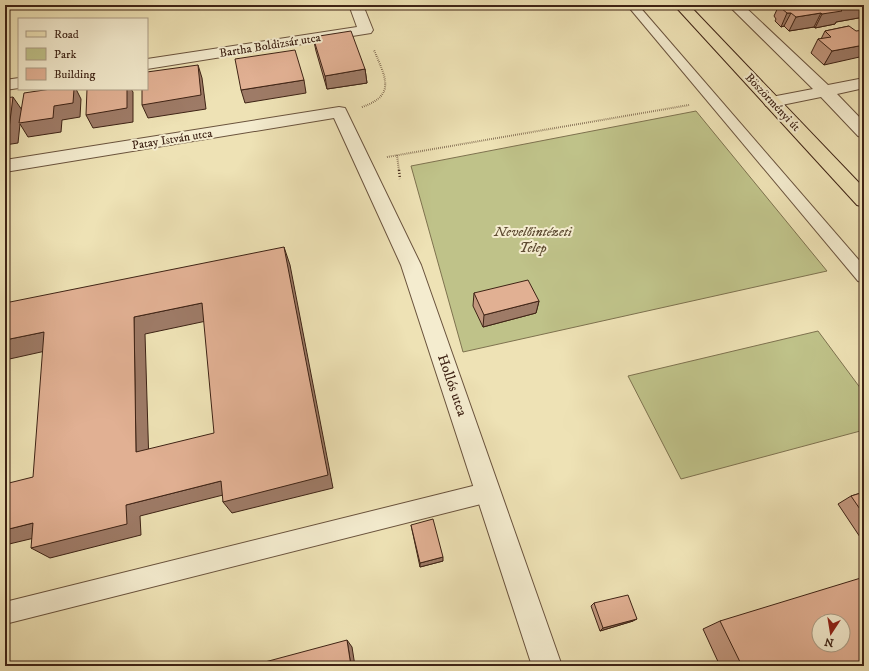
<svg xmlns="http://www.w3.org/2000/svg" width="869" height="671" font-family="'IM FELL DW Pica',serif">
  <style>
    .green { fill: #bfc289; stroke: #7e724f }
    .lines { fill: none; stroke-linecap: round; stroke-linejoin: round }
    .service-casing { stroke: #6a533d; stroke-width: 2 }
    .minor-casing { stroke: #6a533d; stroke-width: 2 }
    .primary-casing { stroke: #3e2315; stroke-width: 2 }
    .path-far1 { stroke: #3e2315; stroke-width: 2; stroke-dasharray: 0.5 1.5; stroke-linecap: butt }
    .path { stroke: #3e2315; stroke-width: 2.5; stroke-dasharray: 1 2; stroke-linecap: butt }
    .service { fill: #f4eccf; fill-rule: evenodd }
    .minor { fill: #f4eccf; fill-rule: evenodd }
    .primary { fill: #eee2b5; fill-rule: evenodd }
    .wall { fill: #c2977e; stroke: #3e2315 }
    .shaded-wall { fill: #9e7b67; stroke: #3e2315 }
    .building { fill: #e1b093; stroke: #3e2315; fill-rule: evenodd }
    .labels { text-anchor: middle; stroke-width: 4; stroke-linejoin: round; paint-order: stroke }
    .far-street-label { font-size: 12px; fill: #3e2315; stroke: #f4eccf }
    .park-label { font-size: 14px; font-style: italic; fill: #5e4b32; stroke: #f4eccf }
    .street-label { font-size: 14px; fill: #3e2315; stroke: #f4eccf }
  </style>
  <rect width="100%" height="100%" fill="#eee2b5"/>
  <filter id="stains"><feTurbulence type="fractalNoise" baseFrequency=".005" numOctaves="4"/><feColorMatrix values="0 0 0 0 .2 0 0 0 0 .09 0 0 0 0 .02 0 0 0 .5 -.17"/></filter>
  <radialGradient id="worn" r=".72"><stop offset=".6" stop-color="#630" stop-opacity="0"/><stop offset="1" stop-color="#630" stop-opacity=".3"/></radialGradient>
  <!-- green -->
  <g class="green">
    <polygon points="696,111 827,271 463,352 411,166"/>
    <polygon points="818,331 864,393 864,430 681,479 628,376"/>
  </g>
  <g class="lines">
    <defs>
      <g id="service">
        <polygon points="627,5 638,5 864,266 864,283 858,281"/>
        <polygon points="489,482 496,485 499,492 496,499 489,502 5,624 5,602"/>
      </g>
      <g id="minor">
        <polygon points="349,5 363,5 373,30 371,33 147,69 147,59 357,27"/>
        <polygon points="728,5 743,5 828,85 864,78 864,88 837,94 864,122 864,138 858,136 821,97 772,107 766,106 764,102 766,98 813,89"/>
        <polygon points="19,78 19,88 5,90 5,80"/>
        <polygon points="339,107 345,108 347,112 421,265 562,666 532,666 401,265 334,118 5,172 5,160"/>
      </g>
      <polygon id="primary" points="674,5 689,5 864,188 864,207 857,205"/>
    </defs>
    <!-- service casing -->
    <use href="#service" class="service-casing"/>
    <!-- minor casing -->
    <use href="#minor" class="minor-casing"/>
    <!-- primary casing -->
    <use href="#primary" class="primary-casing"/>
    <!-- path-far1 -->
    <g class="path-far1">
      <path d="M362 107C397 95 385 77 374 50"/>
      <polyline points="397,155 399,171"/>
      <polyline points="387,157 689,105"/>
    </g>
    <!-- path -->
    <polyline class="path" points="399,170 400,179"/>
    <!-- service -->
    <use href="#service" class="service"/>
    <!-- minor -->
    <use href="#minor" class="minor"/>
    <!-- primary -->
    <use href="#primary" class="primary"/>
  </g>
  <!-- wall -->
  <g class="wall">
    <polygon points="779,5 864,5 864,17 836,22 835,24 815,28 814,27 789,31 784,26 781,27 775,21 776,19 774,16"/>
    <polygon points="849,26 824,65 811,53 818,39 821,39 825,31"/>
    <polygon points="313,37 365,69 367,83 327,89 316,51"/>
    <polygon points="474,293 539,301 536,313 483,327 473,306"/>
    <polygon points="864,492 864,536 860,537 838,504 851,496"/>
    <polygon points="411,525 443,561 420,567"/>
    <polygon points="594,603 633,621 600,631 591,606"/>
    <polygon points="720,621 864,666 720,666 703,629"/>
  </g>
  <!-- shaded-wall -->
  <g class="shaded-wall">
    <polygon points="862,5 864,5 864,17 836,22 835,24 815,28 822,14 840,9"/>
    <polygon points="787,13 791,13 784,26 781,27"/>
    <polygon points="821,13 814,27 789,31 796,17"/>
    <polygon points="864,45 864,56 824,65 832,51"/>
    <polygon points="198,65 202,78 206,109 148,118 142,105"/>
    <polygon points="365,69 367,83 327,89 325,76"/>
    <polygon points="304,80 306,93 245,103 241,90"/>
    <polygon points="74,89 76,89 81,99 80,117 62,120 61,132 28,137 20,124 18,143 5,145 5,130 13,97 22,110 54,106"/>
    <polygon points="127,89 131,89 133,92 133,122 93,128 86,115"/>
    <polygon points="284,247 290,265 333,488 232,513 223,502"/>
    <polygon points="539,301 536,313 483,327 484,315"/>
    <polygon points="202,303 211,320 145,334 149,465 136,452 134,317"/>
    <polygon points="44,332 59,348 5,360 5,340"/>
    <polygon points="221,481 231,493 140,516 141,535 50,558 31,548 126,505"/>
    <polygon points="33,523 51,534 5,545 5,530"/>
    <polygon points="443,557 443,561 420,567 420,563"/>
    <polygon points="637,619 633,621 600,631 603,628"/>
    <polygon points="347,640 352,647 355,666 351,666"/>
  </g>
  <!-- building -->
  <g class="building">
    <polygon points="782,5 862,5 840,9 842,11 822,14 821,13 796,17 791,13 787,13 781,8 784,7"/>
    <polygon points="849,26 856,31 864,30 864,45 832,51 818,39 831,37 825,31"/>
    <polygon points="351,31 365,69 325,76 313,37"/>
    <polygon points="295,50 304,80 241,90 235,59"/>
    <polygon points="198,65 201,95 142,105 142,89 147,89 147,72"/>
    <polygon points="51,89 74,89 73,103 54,106 53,118 19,123 24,93"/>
    <polygon points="87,89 127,89 127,108 86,115"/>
    <polygon points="13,97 9,129 5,130 5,98"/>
    <path d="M284 247 328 475 223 502 221 481 126 505 127 524 31 548 33 523 5 530V484L33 477 44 332 5 340V303ZM202 303 214 433 136 452 134 317Z"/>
    <polygon points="528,280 539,301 484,315 474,293"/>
    <polygon points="864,492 864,515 851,496"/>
    <polygon points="433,519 443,557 420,563 411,525"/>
    <path d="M864 577V666H742L720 621ZM819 621H843V645H819Z"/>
    <polygon points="628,595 637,619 603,628 594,603"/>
    <polygon points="347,640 351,666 250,666"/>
  </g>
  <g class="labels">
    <!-- far-street labels -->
    <g class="far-street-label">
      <text transform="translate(270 45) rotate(-9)" y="4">Bartha Boldizsár utca</text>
      <text transform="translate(773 102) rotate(47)" y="4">Böszörményi út</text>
      <text transform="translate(172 139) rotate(-9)" y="4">Patay István utca</text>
    </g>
    <!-- park labels -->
    <g class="park-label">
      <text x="533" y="236">Nevelőintézeti<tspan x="533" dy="16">Telep</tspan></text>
    </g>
    <!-- street labels -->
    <g class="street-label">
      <text transform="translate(453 385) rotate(71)" y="5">Hollós utca</text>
    </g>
  </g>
  <!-- margin -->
  <rect width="869" height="671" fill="none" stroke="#eee2b5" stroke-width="20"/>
  <rect x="6" y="6" width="857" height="659" fill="none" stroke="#3e2315" stroke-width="2"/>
  <rect x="10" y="10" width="849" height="651" fill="none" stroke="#3e2315"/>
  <!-- legend -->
  <rect x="18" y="18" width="130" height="72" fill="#f4eccf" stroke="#ab9c85"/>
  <rect x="26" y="31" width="20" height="6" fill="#eee2b5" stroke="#ab9c85"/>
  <text x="54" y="38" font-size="12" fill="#3e2315">Road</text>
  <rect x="26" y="48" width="20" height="12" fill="#bfc289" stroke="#ab9c85"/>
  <text x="54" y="58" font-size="12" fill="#3e2315">Park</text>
  <rect x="26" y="68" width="20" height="12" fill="#e1b093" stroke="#ab9c85"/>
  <text x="54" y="78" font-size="12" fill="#3e2315">Building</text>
  <!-- north arrow -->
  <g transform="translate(831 633) rotate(192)"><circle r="19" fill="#f4eccf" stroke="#ab9c85"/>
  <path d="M0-3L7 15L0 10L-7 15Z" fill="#8f2418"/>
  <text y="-6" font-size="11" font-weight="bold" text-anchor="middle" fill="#3e2315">N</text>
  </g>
  <rect width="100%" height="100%" filter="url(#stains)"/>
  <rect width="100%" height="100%" fill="url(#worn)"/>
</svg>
